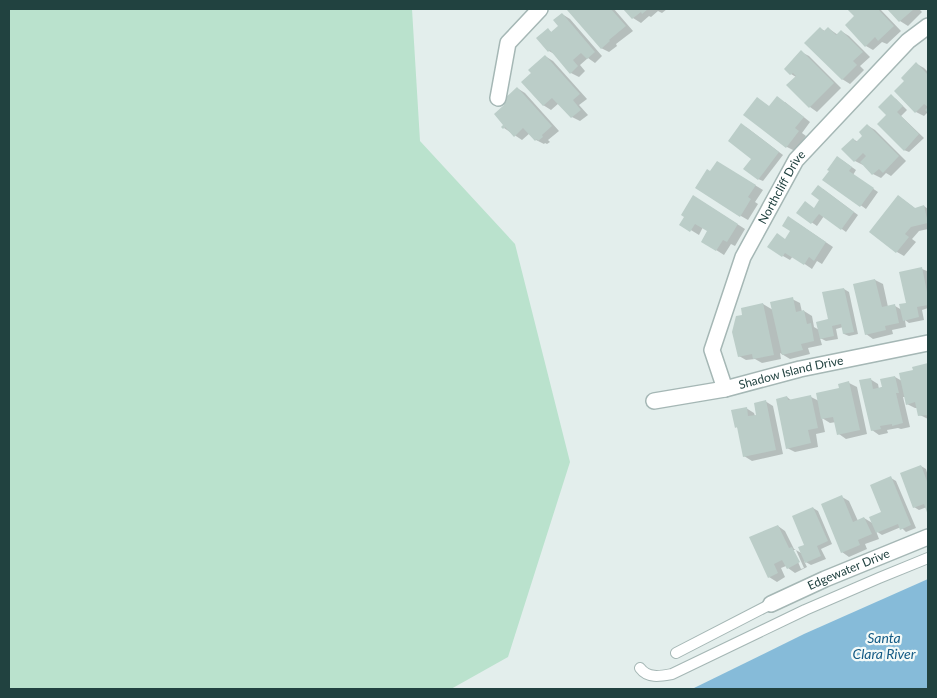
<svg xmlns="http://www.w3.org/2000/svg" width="937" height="698" font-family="Lato,sans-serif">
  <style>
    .green { fill: #bae2cd }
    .water { fill: #86bbd9 }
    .shadow { fill: #0003; fill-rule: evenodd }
    .building { fill: #bbcdc8 }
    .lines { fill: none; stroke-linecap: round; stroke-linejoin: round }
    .lane-casing { stroke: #a5b7b5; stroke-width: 12 }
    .street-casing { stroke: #a5b7b5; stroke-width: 18 }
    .lane { stroke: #fff; stroke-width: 10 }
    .street { stroke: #fff; stroke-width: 15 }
    .labels { text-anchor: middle; stroke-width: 4.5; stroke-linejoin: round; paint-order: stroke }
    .street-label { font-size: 12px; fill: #214240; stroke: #f4faf8 }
    .water-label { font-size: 14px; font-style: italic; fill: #145b85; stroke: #f4faf8 }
  </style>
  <rect width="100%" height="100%" fill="#e3eeec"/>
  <!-- green -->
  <polygon class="green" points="9,9 412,9 420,141 515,244 570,462 508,657 451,689 9,689"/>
  <!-- water -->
  <polygon class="water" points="928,579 928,689 692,689 804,634"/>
  <!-- shadow -->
  <g class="shadow">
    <polygon points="571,9 614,9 633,31 616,44 617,46 609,52 601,48 569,10"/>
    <polygon points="625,9 667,9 662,13 658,11 651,17 649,16 641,23 633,18"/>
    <polygon points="849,9 880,9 901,31 887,44 882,42 873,50 866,46 856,17"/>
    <polygon points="889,9 919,9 922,12 908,26 900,21"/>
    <polygon points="562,14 570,19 602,56 595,63 588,58 580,65 585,71 579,77 571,73 556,55 549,51 548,30 553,33 560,26"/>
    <polygon points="828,28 838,35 841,31 849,36 870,57 860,66 864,70 850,84 842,79 821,29 825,31"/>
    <polygon points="801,52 809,56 841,88 817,112 810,107 796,77 791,74"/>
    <polygon points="545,56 553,61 587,99 579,105 588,115 580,121 572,117 559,103 551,110 543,105 533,73"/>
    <polygon points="917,64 924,68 928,72 928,112 924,116 916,112 906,81"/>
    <polygon points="517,88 525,93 559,131 548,140 550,142 547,144 545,143 544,144 536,140 530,133 522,140 504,128 505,125 505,105"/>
    <polygon points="891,96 896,99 907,110 901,116 924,138 909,152 904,150 888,115"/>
    <polygon points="757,99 770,107 785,102 810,122 802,133 806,136 795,151 787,147 745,115"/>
    <polygon points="867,125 875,130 906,161 891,176 886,173 881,178 873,174 864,164 863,165 855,161 853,139 858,142 864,136"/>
    <polygon points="746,127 783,155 763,181 758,179 753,159"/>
    <polygon points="842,160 856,170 853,175 878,192 866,209 824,179"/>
    <polygon points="717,162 763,190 755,202 758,204 748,220 741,216 711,173"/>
    <polygon points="823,189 858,215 846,232 824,216 817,226 798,213 814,209 821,200"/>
    <polygon points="898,196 916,209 924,206 928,209 928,229 919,231 912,239 916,242 904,256 897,252"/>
    <polygon points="701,201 745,229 735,246 731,244 724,255 702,241 709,231 703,227 699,235 681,224"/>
    <polygon points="796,222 833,247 822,264 817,261 812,269 793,256 790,260 783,256 786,240"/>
    <polygon points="922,269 927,271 928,279 928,308 922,310 924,320 909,323 905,320 906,327 892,330 893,334 873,339 866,334 855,285 875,280 883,284 888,307 895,306 902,310 907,303"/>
    <polygon points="844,289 849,292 858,334 849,336 844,334 843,327 836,329 838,339 826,341 820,338 822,345 808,348 810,354 790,359 780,353 781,359 762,363 755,359 746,360 739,356 744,316 763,304 773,310 792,299 800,303 802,312 804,311 812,316 814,327 819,330 829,320"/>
    <polygon points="928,364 928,419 920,415 918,408 915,408 907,404 906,397 903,397 910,427 901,429 898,428 887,430 888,433 879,435 872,430 870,379 878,384 879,389 895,377 902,381 914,371 914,368"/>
    <polygon points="849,383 857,387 867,434 846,439 839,434 836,422 830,423 822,418 825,432 816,434 818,447 795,452 787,448 787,397 792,401 811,397 819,401"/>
    <polygon points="765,401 773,406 783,454 752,461 744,456 739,428 736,427 746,408 754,413 755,416 758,416"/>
    <polygon points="921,466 926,469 928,476 928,512 927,507 919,510 914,507"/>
    <polygon points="891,478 896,481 916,528 906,532 901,527 882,535 876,531 879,539 865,544 867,549 849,557 842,552 842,497 849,501 858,521 864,518 874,524 883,513"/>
    <path d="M813 508 818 511 832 544 821 549 826 559 811 565 804 561 807 567 795 573 788 568 786 566 781 568 785 577 777 582 769 577 778 526 785 531 794 549 803 554 806 545ZM793 550H796L804 568 801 569Z"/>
  </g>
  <!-- building -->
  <g class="building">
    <polygon points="569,9 611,9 626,26 609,40 610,41 601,49 567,10"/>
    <polygon points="623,9 648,9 642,14 641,12 632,19"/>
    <polygon points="847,9 878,9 894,26 878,41 875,37 865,47 845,25 854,16"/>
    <polygon points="887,9 914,9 899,22"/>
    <polygon points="562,13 595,52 587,59 581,53 573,60 578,66 570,74 550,50 548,52 536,38 548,28 551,32 558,26 553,20"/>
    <polygon points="820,27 824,31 828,27 836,35 841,30 863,52 853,61 857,65 842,80 804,43"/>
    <polygon points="801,50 834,83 809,108 786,85 796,76 793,73 790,75 784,69"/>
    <polygon points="545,55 580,94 573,100 581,110 571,118 552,98 543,106 521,82 531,73 528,70"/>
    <polygon points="916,62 928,75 928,113 925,110 928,107 924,104 915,113 894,91 904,81 901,78"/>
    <polygon points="517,87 552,126 542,135 543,137 538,141 537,139 535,141 523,128 514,137 505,127 503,129 501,127 503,125 494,114 504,105 501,102"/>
    <polygon points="891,94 903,106 897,112 919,134 904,151 877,124 886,115 878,107"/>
    <polygon points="777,96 804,117 795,128 799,131 786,148 743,115 757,97 769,106"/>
    <polygon points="741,123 779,152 758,180 743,169 751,159 728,141"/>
    <polygon points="867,124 899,156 883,173 879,169 872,175 860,162 866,156 863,153 854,162 841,149 853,138 856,142 862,136 859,132"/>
    <polygon points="837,156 852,167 849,171 874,188 860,207 822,180 829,171 827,170"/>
    <polygon points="717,161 756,185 748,197 751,199 740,217 695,188 707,169 710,171"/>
    <polygon points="818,185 854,212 841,230 819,214 811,224 796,213 805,201 814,208 819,200 811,194"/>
    <polygon points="693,195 738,224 727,242 723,240 716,251 701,242 707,231 695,224 690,232 679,225 684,217 681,215"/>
    <polygon points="898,195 915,208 924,205 928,223 911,227 905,234 909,237 896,253 869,232"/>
    <polygon points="788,216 826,242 814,261 809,257 804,265 785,253 782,257 767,247 777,233 785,239 790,231 782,226"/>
    <polygon points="922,267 928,297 928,305 917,307 919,317 903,321 899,304 906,303 899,272"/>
    <polygon points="875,279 882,307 895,304 899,323 885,326 886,330 865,335 853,284"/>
    <polygon points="844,288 854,332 843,334 841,324 832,326 834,336 820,339 816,322 828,319 822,292"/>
    <polygon points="793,297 796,312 804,310 807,324 811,323 814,341 801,344 803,350 782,355 770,302"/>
    <polygon points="763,303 774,355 753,359 752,354 738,357 732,332 736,316 742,315 741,308"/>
    <polygon points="928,363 928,415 918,416 915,402 906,405 899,373 913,370 912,367"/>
    <polygon points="895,376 899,393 896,393 903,423 892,426 892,424 880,426 881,429 871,431 859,380 871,378 873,389 882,387 880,379"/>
    <polygon points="849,381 860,430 837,435 833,417 821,419 816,393 839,388 838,384"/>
    <polygon points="811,395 818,428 808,430 811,443 786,449 776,399 787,396 788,400"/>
    <polygon points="766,400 776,450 743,457 737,427 735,428 731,410 747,407 748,416 756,415 754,403"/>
    <polygon points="921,465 928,484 928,515 924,504 913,508 900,473"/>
    <polygon points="891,476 911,525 900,530 898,524 876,533 869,517 881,512 870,485"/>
    <polygon points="842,495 853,522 864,517 872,534 858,540 860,545 841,553 821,504"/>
    <polygon points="813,507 828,541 817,546 821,556 805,563 798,547 804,545 792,516"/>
    <polygon points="778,525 789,548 792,547 800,562 787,569 782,560 774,564 778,573 768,578 749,537"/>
  </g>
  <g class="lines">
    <defs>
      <g id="lane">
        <polyline points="676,653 771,604"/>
        <path d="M640 668C648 679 661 676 672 674L805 610 879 578 928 558"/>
      </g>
      <g id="street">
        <polyline points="498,98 508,43 540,9"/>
        <path id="s1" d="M725 389 712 350 743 257 796 160 908 41 928 26"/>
        <path id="s2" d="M654 401 725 389 800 369 928 343"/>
        <path id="s3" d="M771 604 825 579 928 537"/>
      </g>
    </defs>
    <!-- lane casing -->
    <use href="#lane" class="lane-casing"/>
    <!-- street casing -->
    <use href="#street" class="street-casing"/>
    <!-- lane -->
    <use href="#lane" class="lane"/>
    <!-- street -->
    <use href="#street" class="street"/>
  </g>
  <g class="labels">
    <!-- street labels -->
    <g class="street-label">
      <text dy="4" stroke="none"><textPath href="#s1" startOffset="219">Northcliff Drive</textPath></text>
      <text dy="4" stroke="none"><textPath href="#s2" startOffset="140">Shadow Island Drive</textPath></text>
      <text dy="4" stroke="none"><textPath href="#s3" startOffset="85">Edgewater Drive</textPath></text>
    </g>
    <!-- water labels -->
    <g class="water-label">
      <text x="884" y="643">Santa<tspan x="884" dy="16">Clara River</tspan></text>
    </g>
  </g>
  <!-- border -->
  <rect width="937" height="698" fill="none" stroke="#214240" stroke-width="20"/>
</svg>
